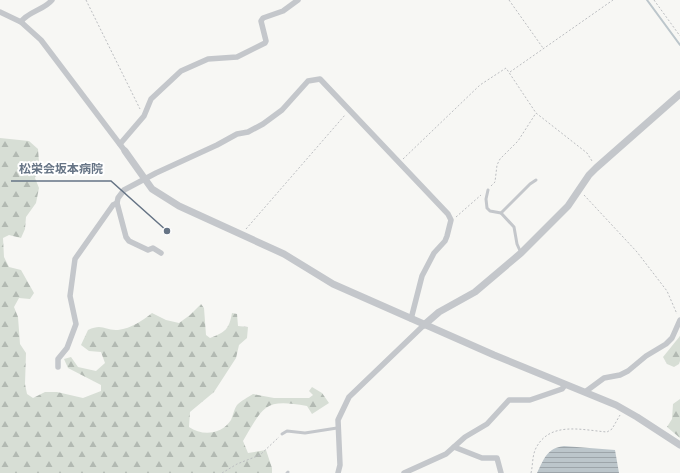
<svg xmlns="http://www.w3.org/2000/svg" width="680" height="473" font-family="Arial,'Noto Sans JP',sans-serif">
  <style>
    .forest { fill: url(#forest-firs) }
    .water { fill: url(#water-rules) }
    .lines { fill: none; stroke-linecap: round; stroke-linejoin: round }
    .stream { stroke: #bcc6cb; stroke-width: 2 }
    .path { stroke: #bcbec1; stroke-width: 1; stroke-dasharray: 2 2; stroke-linecap: butt }
    .service { stroke: #c4c7cb; stroke-width: 3 }
    .minor { stroke: #c4c7cb; stroke-width: 5.5 }
    .tertiary { stroke: #c4c7cb; stroke-width: 7 }
    .leader { fill: none; stroke: #667485; stroke-width: 1.5 }
    .callout-dot { fill: #667485; stroke: #fff; stroke-width: 1.5 }
    .callout-label { font-size: 12px; text-anchor: middle; font-weight: bold; fill: #667485; stroke: #fff; stroke-width: 4; stroke-linejoin: round; paint-order: stroke }
  </style>
  <defs>
    <pattern id="forest-firs" width="22" height="20" patternUnits="userSpaceOnUse"><rect width="22" height="20" fill="#d7ded5"/><path d="M5 1l3.5 6h-7zM16 11l3.5 6h-7z" fill="#b2b9b2"/></pattern>
    <pattern id="water-rules" width="6" height="5" patternUnits="userSpaceOnUse"><rect width="6" height="5" fill="#bcc6cb"/><path d="M0 2.5h6" fill="none" stroke="#9da5aa"/></pattern>
  </defs>
  <rect width="100%" height="100%" fill="#f7f7f4"/>
  <!-- forest -->
  <g class="forest">
    <path d="M0 138 29 141 38 149 39 162 35 178 39 188 36 203 26 217 25 229 21 238 9 235 3 238 4 257 9 267 21 270 34 293 30 299 19 298 14 307 18 317 20 344 26 353 25 384 27 394 33 398 45 392H57L83 398 101 391V385L68 368 64 359 71 357 78 367 96 371 105 363 101 352 89 351 81 345 88 330C103 323 105 331 118 330 132 328 142 321 152 313L166 320 179 323 190 315 201 304 204 308 206 335 210 338C225 332 229 330 232 313L237 314 238 326 248 327 247 338 239 345 236 358 214 392 190 412 189 427C202 436 221 435 231 420 233 416 234 409 237 405 241 401 248 397 253 394L274 398H309L313 395 309 391 312 387 322 393 329 403 312 414 307 406C264 398 264 406 243 441L248 453 266 450 272 468V473H0Z"/>
    <polygon points="680,336 680,361 679,364 674,367 667,364 663,357"/>
    <polygon points="680,399 680,438 667,427 672,419 673,404"/>
  </g>
  <!-- water -->
  <path class="water" d="M564 446 615 450 619 473H537C544 459 547 448 564 446Z"/>
  <g class="lines">
    <!-- stream -->
    <polyline class="stream" points="647,0 680,45"/>
    <!-- path -->
    <g class="path">
      <polyline points="86,0 140,109"/>
      <polyline points="509,0 543,48"/>
      <polyline points="654,0 680,36"/>
      <polyline points="510,72 613,0"/>
      <polyline points="403,159 480,85 506,68 536,113 587,153 592,161"/>
      <polyline points="491,186 495,182 497,165 500,159 518,141 536,113"/>
      <polyline points="584,195 637,252 667,291 677,314"/>
      <polyline points="456,217 481,195"/>
      <polyline points="246,229 345,115"/>
      <polyline points="222,473 237,464 260,455 279,437"/>
      <path d="M531 473C533 465 532 456 536 448 550 421 582 430 607 432L612 429 620 415"/>
    </g>
    <!-- service -->
    <g class="service">
      <polyline points="488,190 486,199 487,208 490,211 501,213 514,227 517,244 521,253"/>
      <polyline points="501,213 530,184 536,180"/>
      <polyline points="282,434 287,431 305,433 337,428"/>
      <polyline points="287,473 288,472"/>
    </g>
    <!-- minor -->
    <g class="minor">
      <polyline points="0,12 21,22 41,40 125,151"/>
      <path d="M21 22C27 12 44 10 52 0"/>
      <polyline points="120,144 144,116 151,99 181,71 208,59 237,57 265,43 266,41 261,21 263,18 283,11 298,0"/>
      <polyline points="161,253 153,248 148,250 129,241 126,237 117,203 118,198 124,190 156,173 217,145 237,134 248,132 263,124 282,110 308,81 320,79 448,214 451,220 447,236 445,241 434,253 422,276 411,319"/>
      <polyline points="58,367 58,359 67,348 76,324 70,296 75,259 113,205 117,203"/>
      <polyline points="585,392 604,378 620,375 628,371 646,356 666,344 672,338 680,320"/>
      <polyline points="454,447 482,458 497,458 501,473"/>
      <polyline points="338,473 340,465 338,420 349,397 424,325"/>
      <polyline points="404,473 446,454 465,437 487,424 509,400 530,400 562,389 565,385"/>
    </g>
    <!-- tertiary -->
    <g class="tertiary">
      <polyline points="125,151 152,189 179,206 284,254 333,284 494,355 616,405 637,417 680,445"/>
      <polyline points="424,325 439,312 475,292 521,253 568,206 589,175 596,168 680,94"/>
    </g>
  </g>
  <!-- callouts -->
  <path class="leader" d="M167 231L111 181H11"/>
  <circle class="callout-dot" cx="167" cy="231" r="4"/>
  <g class="callout-label">
    <text x="61" y="173">松栄会坂本病院</text>
  </g>
</svg>
